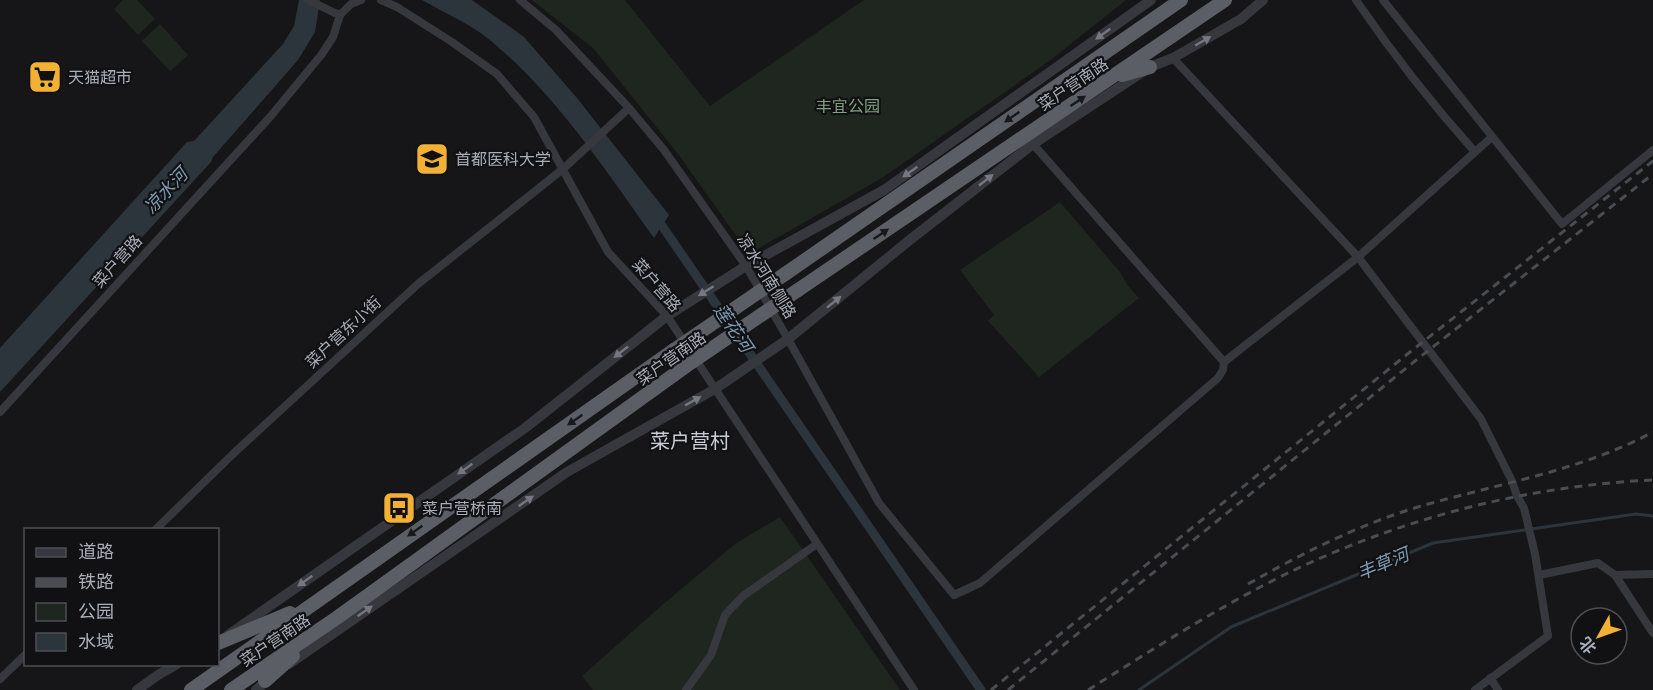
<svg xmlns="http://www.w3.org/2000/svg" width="1653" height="690" font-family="Lato,'Noto Sans SC',sans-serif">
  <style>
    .green { fill: #1e261f }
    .water { fill: #2c353c }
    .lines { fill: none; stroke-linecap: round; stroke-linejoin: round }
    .stream { stroke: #2c353c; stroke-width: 3 }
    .canal { stroke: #2c353c; stroke-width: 9 }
    .minor { stroke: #37383d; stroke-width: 8 }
    .tertiary { stroke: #37383d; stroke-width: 10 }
    .trunk { stroke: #5b5e65; stroke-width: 14 }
    .rail { stroke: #4a4c52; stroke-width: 3; stroke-dasharray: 8 6; stroke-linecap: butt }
    .minor-bridge { stroke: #37383d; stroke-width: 8 }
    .trunk-bridge { stroke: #5b5e65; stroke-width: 14 }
    .oneway { fill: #757881 }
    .oneway2 { fill: #18191b }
    .labels { text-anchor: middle; stroke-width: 4.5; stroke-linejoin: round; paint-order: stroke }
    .poi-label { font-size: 16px; fill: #a8adb8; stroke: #111113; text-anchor: start }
    .street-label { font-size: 16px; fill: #a8adb8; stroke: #111113 }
    .park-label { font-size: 16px; fill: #7fa381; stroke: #111113 }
    .water-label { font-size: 18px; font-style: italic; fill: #7f9bb3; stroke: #111113 }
    .quarter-label { font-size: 20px; fill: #c9ccd4; stroke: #111113 }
  </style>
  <rect width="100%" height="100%" fill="#161618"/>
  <!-- green -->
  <g class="green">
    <polygon points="123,0 137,0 155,19 138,35 114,9"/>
    <polygon points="532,0 625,0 710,106 864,0 1126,0 1048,62 882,178 756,250 740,241 678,154 594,49"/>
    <polygon points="160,24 188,55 170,71 142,41"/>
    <polygon points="1060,202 1120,272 1128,286 1139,298 1039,377 988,321 994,315 960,270"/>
    <polygon points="780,517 900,690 593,690 582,676 661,606 735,544"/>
  </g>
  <!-- water -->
  <g class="water">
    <polygon points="299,0 320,0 315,32 298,60 213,157 211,162 0,392 0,348 187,142 194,141 283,44 294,26"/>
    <path d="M422 0H472L524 37 577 98 669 215 654 238C604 168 550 86 482 34 464 21 441 11 422 0Z"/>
  </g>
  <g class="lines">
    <!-- stream -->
    <polyline class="stream" points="1139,690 1231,627 1433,543 1636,514 1653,516"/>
    <!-- canal -->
    <polyline class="canal" points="656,217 981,690"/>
    <!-- minor -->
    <g class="minor">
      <polyline points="381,0 397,7 452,42 497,74 534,117 608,252 667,316 914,690"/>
      <path d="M520 0 556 30 629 108 664 150 746 266 788 339 879 503 954 595 980 583 1218 378 1223 370 1224 362 1358 257 1475 152C1432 104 1392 53 1356 0"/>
      <polyline points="1383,0 1562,224 1653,150"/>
      <polyline points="340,15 351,4 361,0"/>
      <polyline points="1173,58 1358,257 1481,419 1512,481 1517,496 1524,508 1535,554 1548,636 1475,690"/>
      <polyline points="1033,144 1224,362"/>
      <polyline points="1475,152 1492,137"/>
      <polyline points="0,412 270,117 322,54 333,37 340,15 335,13"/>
      <polyline points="155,530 234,453 418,284 563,169 629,108"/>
      <polyline points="1539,575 1598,563 1615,575 1653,574"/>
      <polyline points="1615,575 1653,633"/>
      <polyline points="1490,678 1498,690"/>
      <polyline points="0,679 26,654"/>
      <polyline points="686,690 711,655 725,615 743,596 817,544"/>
    </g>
    <!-- tertiary -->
    <g class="tertiary">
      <polyline points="228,635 525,428 667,316 746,266 884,190 1151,0"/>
      <polyline points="289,664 567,472 715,389 788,339 911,239 1033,144 1150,67 1173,58 1241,19 1263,0"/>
      <polyline points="137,690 158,675 177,664"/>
      <polyline points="256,690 271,677"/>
    </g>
    <!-- trunk -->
    <g class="trunk">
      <polyline points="1122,75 1150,67"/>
      <polyline points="785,274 1181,0"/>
      <polyline points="798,290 1225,0"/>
      <polyline points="218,643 290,613"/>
      <polyline points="265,681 293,656"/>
      <polyline points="191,690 674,350"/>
      <polyline points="231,690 338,617 686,366"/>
    </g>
    <!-- rail -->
    <g class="rail">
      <path d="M1248 584C1303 553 1358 525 1418 507 1496 484 1581 471 1653 432"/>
      <polyline points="991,690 1410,352 1653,161"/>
      <polyline points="1008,690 1415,361 1653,174"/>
      <path d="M1088 690C1147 653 1206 615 1268 583 1387 522 1520 486 1653 480"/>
    </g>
    <!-- minor-bridge -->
    <polyline class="minor-bridge" points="308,0 335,13"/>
    <!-- trunk-bridge -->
    <g class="trunk-bridge">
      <polyline points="674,350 785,274"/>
      <polyline points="686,366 798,290"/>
    </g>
  </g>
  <!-- one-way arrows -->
  <defs><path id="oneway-solid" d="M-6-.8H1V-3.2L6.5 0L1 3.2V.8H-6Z" transform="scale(1.5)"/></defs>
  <g class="oneway">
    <use href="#oneway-solid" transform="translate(1103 34) rotate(144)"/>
    <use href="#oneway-solid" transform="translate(1203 41) rotate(-30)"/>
    <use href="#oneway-solid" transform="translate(910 172) rotate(145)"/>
    <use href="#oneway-solid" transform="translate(986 180) rotate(-38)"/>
    <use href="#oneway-solid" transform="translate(706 291) rotate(148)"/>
    <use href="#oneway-solid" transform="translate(834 302) rotate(-39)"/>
    <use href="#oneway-solid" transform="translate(621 352) rotate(142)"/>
    <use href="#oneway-solid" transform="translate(693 401) rotate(-29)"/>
    <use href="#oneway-solid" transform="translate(465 469) rotate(145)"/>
    <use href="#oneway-solid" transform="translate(526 501) rotate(-35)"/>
    <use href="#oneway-solid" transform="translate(305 581) rotate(145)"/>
    <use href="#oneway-solid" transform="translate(365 611) rotate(-35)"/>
  </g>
  <g class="oneway2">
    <use href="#oneway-solid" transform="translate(1078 101) rotate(-34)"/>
    <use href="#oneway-solid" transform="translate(1012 117) rotate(145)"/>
    <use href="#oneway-solid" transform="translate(881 234) rotate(-34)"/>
    <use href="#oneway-solid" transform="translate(575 420) rotate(145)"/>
    <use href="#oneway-solid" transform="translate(415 531) rotate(145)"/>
  </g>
  <!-- icons -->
  <defs>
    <symbol id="supermarket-square" viewBox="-11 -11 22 22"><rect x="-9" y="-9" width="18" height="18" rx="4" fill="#f2b134" stroke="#111113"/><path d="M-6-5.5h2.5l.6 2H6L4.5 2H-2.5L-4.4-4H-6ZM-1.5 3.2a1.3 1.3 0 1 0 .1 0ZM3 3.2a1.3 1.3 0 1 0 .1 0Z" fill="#111"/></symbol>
    <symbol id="university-square" viewBox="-11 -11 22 22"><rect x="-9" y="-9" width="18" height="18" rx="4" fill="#f2b134" stroke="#111113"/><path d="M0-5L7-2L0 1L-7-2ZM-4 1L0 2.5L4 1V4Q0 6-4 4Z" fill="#111"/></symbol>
    <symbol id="bus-square" viewBox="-11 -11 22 22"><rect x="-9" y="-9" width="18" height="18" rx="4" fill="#f2b134" stroke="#111113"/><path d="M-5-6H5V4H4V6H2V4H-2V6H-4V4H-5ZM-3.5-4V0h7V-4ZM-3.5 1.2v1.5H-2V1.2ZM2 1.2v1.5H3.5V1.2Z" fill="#111"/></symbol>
  </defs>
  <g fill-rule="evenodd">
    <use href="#supermarket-square" x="26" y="58" width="38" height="38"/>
    <use href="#university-square" x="413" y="140" width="38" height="38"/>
    <use href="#bus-square" x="380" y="489" width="38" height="38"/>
  </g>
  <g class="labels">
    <!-- poi labels -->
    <g class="poi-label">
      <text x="68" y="83">天猫超市</text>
      <text x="455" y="165">首都医科大学</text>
      <text x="422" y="514">菜户营桥南</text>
    </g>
    <!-- street labels -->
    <g class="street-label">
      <text transform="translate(1073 84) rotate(-34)" y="6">菜户营南路</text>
      <text transform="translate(117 261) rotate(-48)" y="6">菜户营路</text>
      <text transform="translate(767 276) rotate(58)" y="6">凉水河南侧路</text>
      <text transform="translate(657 285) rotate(49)" y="6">菜户营路</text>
      <text transform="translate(343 332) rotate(-43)" y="6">菜户营东小街</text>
      <text transform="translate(671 358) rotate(-35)" y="6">菜户营南路</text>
      <text transform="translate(275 640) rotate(-34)" y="6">菜户营南路</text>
    </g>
    <!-- park labels -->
    <g class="park-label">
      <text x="848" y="112">丰宜公园</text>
    </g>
    <!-- water labels -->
    <g class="water-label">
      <text transform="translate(166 191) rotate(-47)" y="6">凉水河</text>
      <text transform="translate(733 328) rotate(56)" y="6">莲花河</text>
      <text transform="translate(1383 564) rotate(-23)" y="6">丰草河</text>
    </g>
    <!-- quarter labels -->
    <g class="quarter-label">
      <text x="690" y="448">菜户营村</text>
    </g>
  </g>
  <!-- legend -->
  <rect x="24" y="528" width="195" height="138" fill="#111113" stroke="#4d4f55" stroke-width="1.5"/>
  <rect x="36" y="548" width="30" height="9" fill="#37383d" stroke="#4d4f55" stroke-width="1.5"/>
  <text x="78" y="558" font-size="18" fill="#a8adb8">道路</text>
  <rect x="36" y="578" width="30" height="9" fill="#4a4c52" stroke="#4d4f55" stroke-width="1.5"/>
  <text x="78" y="588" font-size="18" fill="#a8adb8">铁路</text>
  <rect x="36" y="603" width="30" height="18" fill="#1e261f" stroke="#4d4f55" stroke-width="1.5"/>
  <text x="78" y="618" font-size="18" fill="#a8adb8">公园</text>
  <rect x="36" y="633" width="30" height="18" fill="#2c353c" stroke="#4d4f55" stroke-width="1.5"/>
  <text x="78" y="648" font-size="18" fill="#a8adb8">水域</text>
  <!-- north arrow -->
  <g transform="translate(1599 636) rotate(230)"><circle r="28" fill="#111113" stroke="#4d4f55" stroke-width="1.5"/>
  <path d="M0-4.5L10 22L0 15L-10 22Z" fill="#f2b134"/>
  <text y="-9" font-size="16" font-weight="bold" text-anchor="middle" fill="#a8adb8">北</text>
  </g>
</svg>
